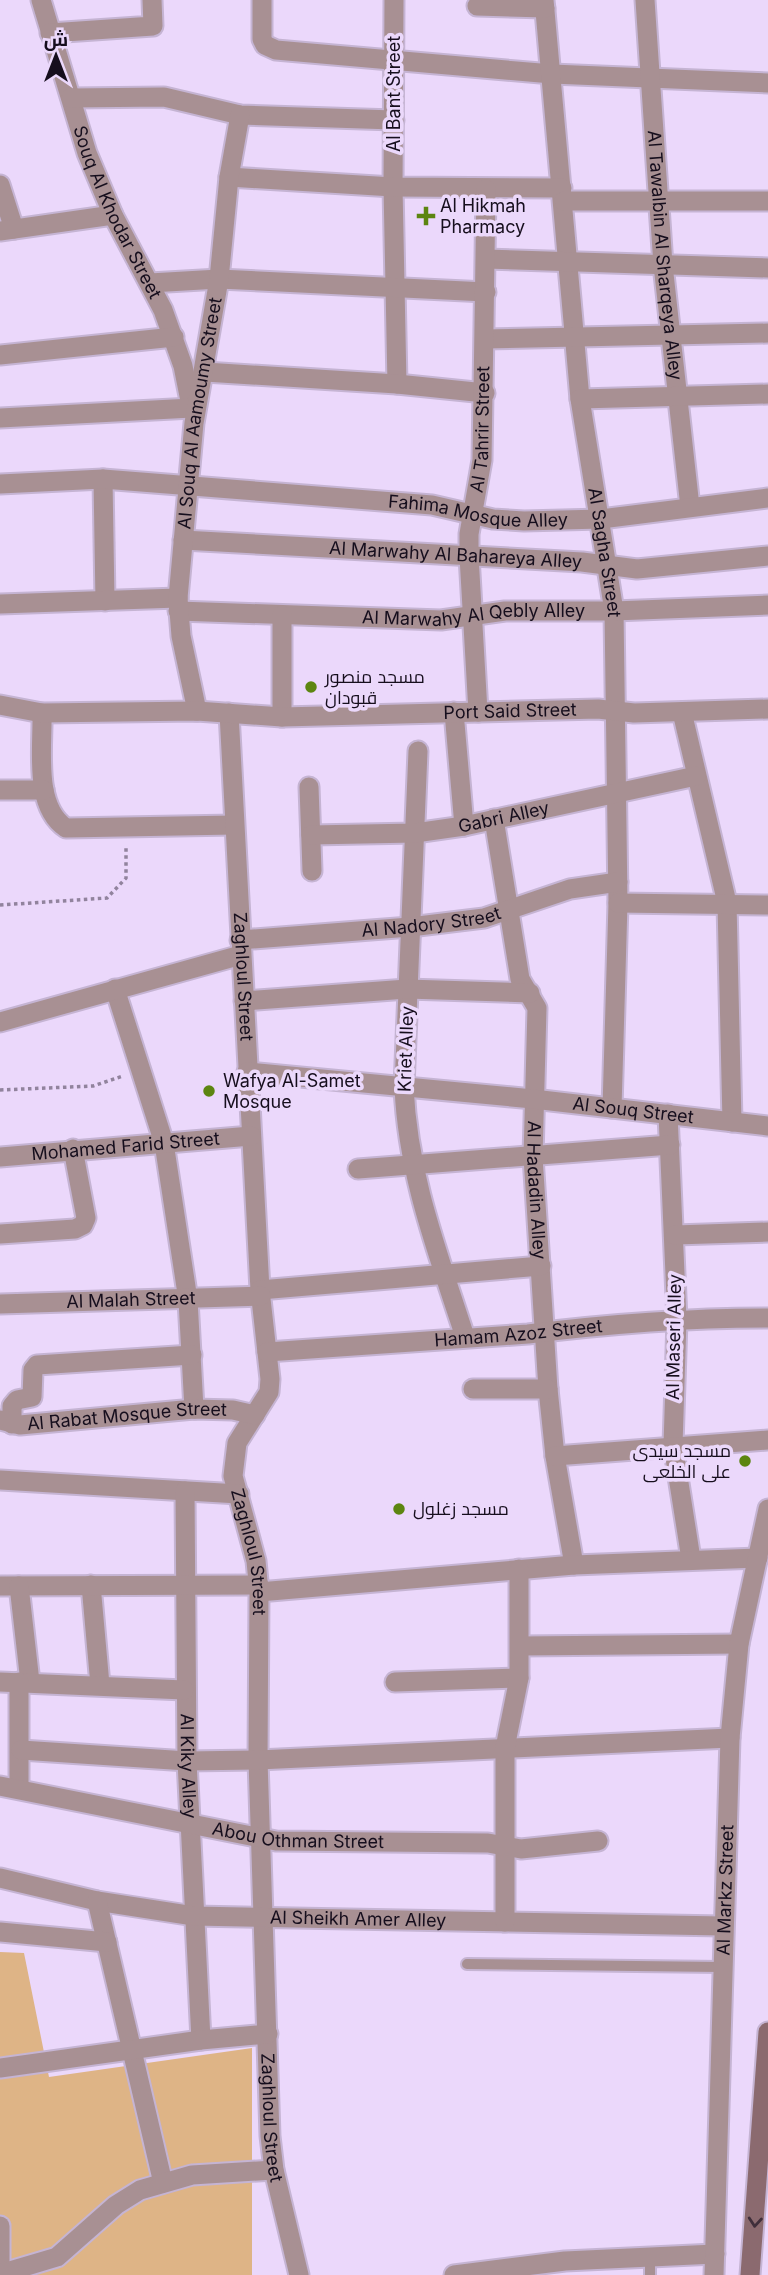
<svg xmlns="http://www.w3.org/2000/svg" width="768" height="2275" font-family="Inter,Cairo,sans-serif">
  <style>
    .green { fill: #deb486 }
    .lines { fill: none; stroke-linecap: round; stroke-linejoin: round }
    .service-casing { stroke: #c5b4d3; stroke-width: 14 }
    .minor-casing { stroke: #c5b4d3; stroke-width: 23 }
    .tertiary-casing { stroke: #c5b4d3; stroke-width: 23 }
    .secondary-casing { stroke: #c5b4d3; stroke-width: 23 }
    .path { stroke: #91839d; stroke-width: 3.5; stroke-dasharray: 3.5 3.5; stroke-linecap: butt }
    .service { stroke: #a89093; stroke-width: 10 }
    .minor { stroke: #a89093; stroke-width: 19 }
    .tertiary { stroke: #a89093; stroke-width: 19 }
    .secondary { stroke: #8b6a6f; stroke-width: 19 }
    .oneway { stroke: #3f2e3a }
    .poi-dot { fill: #5c8510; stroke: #ebd8fb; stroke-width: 2.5 }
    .labels { text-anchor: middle; stroke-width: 7; stroke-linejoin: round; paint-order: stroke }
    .street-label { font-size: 18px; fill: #160e1d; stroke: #ebd8fb }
    .poi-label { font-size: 18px; fill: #160e1d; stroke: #ebd8fb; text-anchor: start }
  </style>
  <rect width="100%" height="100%" fill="#ebd8fb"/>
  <!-- green -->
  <polygon class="green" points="0,1952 24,1953 49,2077 252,2048 252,2275 0,2275"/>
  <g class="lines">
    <defs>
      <g id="service">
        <polyline points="467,1964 721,1967"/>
        <polyline points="650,2257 650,2275"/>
      </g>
      <g id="minor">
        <path id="s1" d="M41 0 87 153 113 215 163 310 183 366 192 411"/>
        <polyline points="262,0 262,39 265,45 276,50 552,74 768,83"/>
        <polyline points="394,0 393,187 397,384"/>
        <path id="s2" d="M544 0 580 399 614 611 618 903 612 1108"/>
        <path id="s3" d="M645 0 663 265 690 507"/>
        <polyline points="477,6 545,8"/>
        <polyline points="50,33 153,26 152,0"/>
        <polyline points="71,98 164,97 240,115 394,120"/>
        <polyline points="229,177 393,187 562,188"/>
        <polyline points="0,185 14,229"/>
        <polyline points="564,201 768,201"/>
        <polyline points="0,231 113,215"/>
        <polyline points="486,259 768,268"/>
        <polyline points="150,283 219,279 486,292"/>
        <polyline points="485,339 768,333"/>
        <polyline points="0,355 174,337"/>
        <polyline points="205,372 397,384 485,393"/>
        <polyline points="580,399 768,394"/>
        <polyline points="0,418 192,408"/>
        <polyline points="103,479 105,601"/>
        <path id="s4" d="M0 484 103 479 432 505 493 519 524 521 601 519 768 498"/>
        <path id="s5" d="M183 540 582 562 637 569 768 556"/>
        <polyline points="0,604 178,598"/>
        <path id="s6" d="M178 611 441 620 505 611H614L768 605"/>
        <path id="s7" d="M197 711 181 636 178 598 194 423 219 279 229 177 240 115"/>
        <polyline points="454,712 464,826"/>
        <path id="s8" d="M478 712 469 556V534L482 460 486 189"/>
        <polyline points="682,712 727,903 732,1122"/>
        <path d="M42 713C43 747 33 806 66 828L234 825"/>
        <path id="s9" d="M229 713 260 1290 270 1379 269 1392 237 1443 233 1476 256 1561 259 1592 258 1760 270 2136 274 2170 299 2275"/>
        <polyline points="282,717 282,615"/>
        <path d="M418 751 404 1087C408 1177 438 1253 465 1337"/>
        <polyline points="309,787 312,871"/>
        <polyline points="0,790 44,790"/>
        <path id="s10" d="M494 819 520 979 537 1008 533 1157 548 1389 555 1456 574 1565"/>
        <path id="s11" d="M311 835 415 833 464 826 696 776"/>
        <polyline points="618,903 768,905"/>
        <path id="s12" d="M240 940 410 927 484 918 570 889 618 882"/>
        <polyline points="115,989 164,1143 188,1300 194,1409"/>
        <polyline points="244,1001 407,989 530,993"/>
        <polyline points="0,1022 241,955"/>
        <path id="s13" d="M247 1072 533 1099 768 1126"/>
        <polyline points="668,1114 677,1320 673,1445 691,1559"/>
        <path id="s14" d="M0 1157 251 1136"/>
        <polyline points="358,1169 670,1145"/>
        <polyline points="0,1234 75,1229 83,1225 86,1218 73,1149"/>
        <polyline points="675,1235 768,1232"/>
        <polyline points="260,1290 541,1266"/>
        <path id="s15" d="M0 1304 261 1296"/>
        <path id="s16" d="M267 1352 528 1334C608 1324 687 1318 768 1318"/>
        <polyline points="473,1389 548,1389"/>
        <path id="s17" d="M0 1420 20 1425 194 1409 233 1410 255 1415"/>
        <polyline points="12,1424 12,1406 17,1400 32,1397 33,1370 37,1365 192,1355"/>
        <polyline points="555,1456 768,1440"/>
        <polyline points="0,1480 239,1494"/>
        <path id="s18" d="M185 1491 187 1761 201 2040"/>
        <polyline points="91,1585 100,1685"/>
        <polyline points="0,1586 259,1585"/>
        <polyline points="19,1586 30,1682"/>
        <polyline points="259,1592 574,1565 758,1558"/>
        <polyline points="520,1646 739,1644"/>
        <polyline points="0,1682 184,1690"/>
        <polyline points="19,1682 19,1789"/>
        <polyline points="395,1682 519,1678"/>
        <polyline points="21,1750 187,1761 258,1760 730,1738"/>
        <path id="s19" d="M0 1786 276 1841 488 1843 521 1849 598 1841"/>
        <path id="s20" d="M0 1878 97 1901 194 1916 722 1926"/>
        <polyline points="97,1901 163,2183"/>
        <polyline points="505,1922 505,1748 519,1678 519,1569"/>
        <polyline points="0,1932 107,1942"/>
        <polyline points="0,2068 201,2040 268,2034"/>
        <polyline points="0,2226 0,2263"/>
        <polyline points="0,2274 57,2257 116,2205 140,2190 192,2175 274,2170"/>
        <polyline points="454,2275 565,2261 715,2254"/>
        <path id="s21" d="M714 2275 730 1738 739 1644 768 1509"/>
      </g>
      <g id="tertiary">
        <path id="s22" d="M0 705 42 713 197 711 282 717 598 709 634 713 768 709"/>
      </g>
      <polyline id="secondary" points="750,2275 768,2032"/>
    </defs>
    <!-- service casing -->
    <use href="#service" class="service-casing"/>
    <!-- minor casing -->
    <use href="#minor" class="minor-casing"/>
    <!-- tertiary casing -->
    <use href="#tertiary" class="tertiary-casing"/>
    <!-- secondary casing -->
    <use href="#secondary" class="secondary-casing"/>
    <!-- path -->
    <g class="path">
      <polyline points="0,905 107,898 126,878 126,847"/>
      <polyline points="0,1090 93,1086 123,1076"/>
    </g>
    <!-- service -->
    <use href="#service" class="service"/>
    <!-- minor -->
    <use href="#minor" class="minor"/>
    <!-- tertiary -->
    <use href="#tertiary" class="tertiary"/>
    <!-- secondary -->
    <use href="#secondary" class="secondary"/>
  </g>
  <!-- one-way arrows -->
  <defs><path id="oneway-chevron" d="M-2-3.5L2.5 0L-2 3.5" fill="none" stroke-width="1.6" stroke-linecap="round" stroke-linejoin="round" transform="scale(1.75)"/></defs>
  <use class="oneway" href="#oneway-chevron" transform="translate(755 2222) rotate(95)"/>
  <!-- markers -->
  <g class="poi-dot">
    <path d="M422.5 205.5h7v7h7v7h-7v7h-7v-7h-7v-7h7z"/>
    <circle cx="311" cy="687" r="7"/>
    <circle cx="209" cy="1091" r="7"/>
    <circle cx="745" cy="1461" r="7"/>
    <circle cx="399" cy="1509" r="7"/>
  </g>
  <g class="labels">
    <!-- street labels -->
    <g class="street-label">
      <text transform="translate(394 94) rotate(-90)" y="6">Al Bant Street</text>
      <text dy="6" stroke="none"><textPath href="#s1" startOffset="226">Souq Al Khodar Street</textPath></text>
      <text dy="6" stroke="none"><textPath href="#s3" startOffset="256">Al Tawalbin Al Sharqeya Alley</textPath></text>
      <text dy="6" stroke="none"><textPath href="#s7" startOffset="301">Al Souq Al Aamoumy Street</textPath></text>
      <text dy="6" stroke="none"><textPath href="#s8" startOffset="284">Al Tahrir Street</textPath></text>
      <text dy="6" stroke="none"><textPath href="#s4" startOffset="480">Fahima Mosque Alley</textPath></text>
      <text dy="6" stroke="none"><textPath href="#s2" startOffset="556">Al Sagha Street</textPath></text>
      <text dy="6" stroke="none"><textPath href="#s5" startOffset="273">Al Marwahy Al Bahareya Alley</textPath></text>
      <text dy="6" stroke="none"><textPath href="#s6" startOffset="296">Al Marwahy Al Qebly Alley</textPath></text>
      <text dy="6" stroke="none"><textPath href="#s22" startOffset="511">Port Said Street</textPath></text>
      <text dy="6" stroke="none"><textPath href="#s11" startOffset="194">Gabri Alley</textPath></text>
      <text dy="6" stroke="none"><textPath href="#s12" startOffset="192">Al Nadory Street</textPath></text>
      <text dy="6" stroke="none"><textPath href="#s9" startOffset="264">Zaghloul Street</textPath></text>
      <text transform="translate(406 1049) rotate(-88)" y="6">Kriet Alley</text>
      <text dy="6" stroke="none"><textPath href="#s13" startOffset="388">Al Souq Street</textPath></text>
      <text dy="6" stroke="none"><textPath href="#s14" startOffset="126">Mohamed Farid Street</textPath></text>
      <text dy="6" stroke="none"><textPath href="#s10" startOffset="378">Al Hadadin Alley</textPath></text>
      <text dy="6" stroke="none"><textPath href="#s15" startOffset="131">Al Malah Street</textPath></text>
      <text dy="6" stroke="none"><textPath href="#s16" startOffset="252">Hamam Azoz Street</textPath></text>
      <text transform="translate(674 1337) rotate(-89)" y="6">Al Maseri Alley</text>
      <text dy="6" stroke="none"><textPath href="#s17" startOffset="128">Al Rabat Mosque Street</textPath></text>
      <text dy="6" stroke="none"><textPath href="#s9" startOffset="852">Zaghloul Street</textPath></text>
      <text dy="6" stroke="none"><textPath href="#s18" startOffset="275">Al Kiky Alley</textPath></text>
      <text dy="6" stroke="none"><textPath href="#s19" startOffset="303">Abou Othman Street</textPath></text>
      <text dy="6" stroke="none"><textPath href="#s21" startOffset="385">Al Markz Street</textPath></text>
      <text dy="6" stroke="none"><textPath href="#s20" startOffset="362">Al Sheikh Amer Alley</textPath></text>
      <text dy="6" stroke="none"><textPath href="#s9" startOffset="1419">Zaghloul Street</textPath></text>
    </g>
    <!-- poi labels -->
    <g class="poi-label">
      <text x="440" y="212">Al Hikmah<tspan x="440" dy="21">Pharmacy</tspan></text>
      <text x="325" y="683">مسجد منصور<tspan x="325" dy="21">قبودان</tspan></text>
      <text x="223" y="1087">Wafya Al-Samet<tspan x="223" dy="21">Mosque</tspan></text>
      <text x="731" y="1457" text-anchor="end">مسجد سيدى<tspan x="731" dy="21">على الخلعى</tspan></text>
      <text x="413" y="1515">مسجد زغلول</text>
    </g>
  </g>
  <!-- north arrow -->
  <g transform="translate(56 56)" stroke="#ebd8fb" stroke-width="5" paint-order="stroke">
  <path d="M0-5L12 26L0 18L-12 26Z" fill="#160e1d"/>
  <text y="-10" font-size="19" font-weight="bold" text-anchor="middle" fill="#160e1d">ش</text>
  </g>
</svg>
